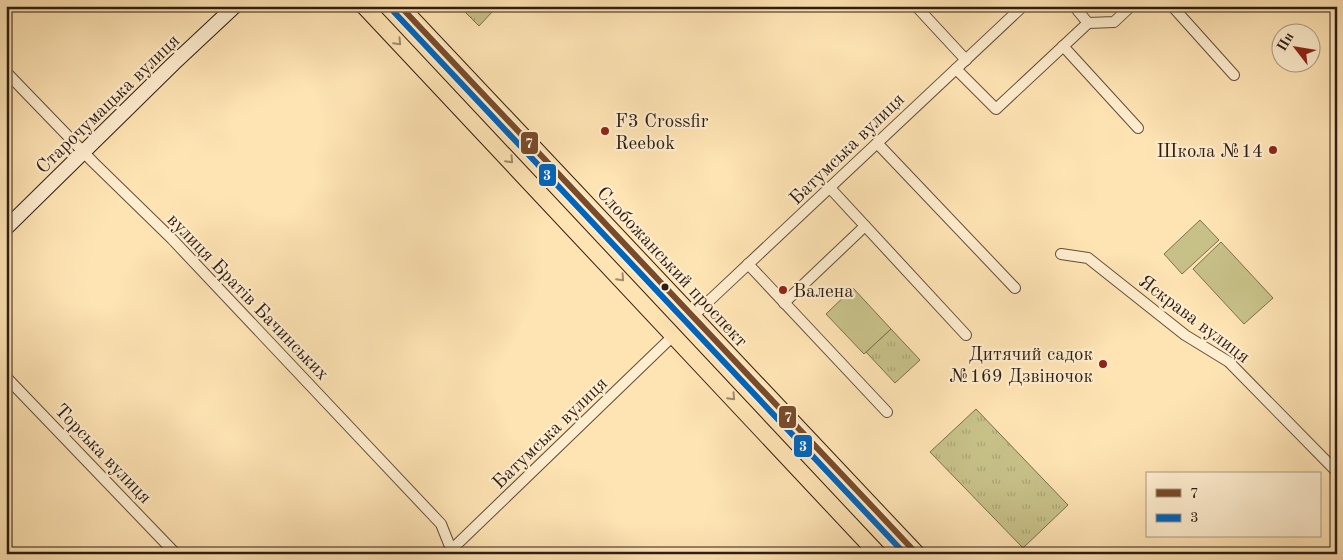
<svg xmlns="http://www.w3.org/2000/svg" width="1343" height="560" font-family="'Old Standard TT',serif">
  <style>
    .grass { fill: url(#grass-tufts); stroke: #7a6f4e }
    .pitch { fill: #c7c188; stroke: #7a6f4e }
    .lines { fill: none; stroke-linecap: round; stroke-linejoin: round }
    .street-casing { stroke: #624e3c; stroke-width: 12 }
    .secondary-casing { stroke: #2e1d14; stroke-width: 16 }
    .primary-casing { stroke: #2e1d14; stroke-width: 18 }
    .street { stroke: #feedce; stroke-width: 10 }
    .secondary { stroke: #feedce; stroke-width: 14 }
    .primary { stroke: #fee3b3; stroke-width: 16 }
    .bus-1-casing { stroke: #feedce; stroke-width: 10 }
    .bus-2-casing { stroke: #feedce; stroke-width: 10 }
    .bus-1 { stroke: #7a4b2a; stroke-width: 6 }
    .bus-2 { stroke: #0065bd; stroke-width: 6 }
    .oneway { stroke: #a08a6b }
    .poi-dot { fill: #8f2418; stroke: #feedce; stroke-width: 2 }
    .bus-dot { fill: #2e1d14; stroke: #feedce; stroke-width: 2 }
    .labels { text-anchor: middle; stroke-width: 4.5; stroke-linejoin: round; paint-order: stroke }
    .street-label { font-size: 19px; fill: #2e1d14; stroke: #feedce }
    .poi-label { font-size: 19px; fill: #2e1d14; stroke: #feedce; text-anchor: start }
    .line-badge { stroke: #feedce; stroke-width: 2 }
    .badge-label { font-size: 14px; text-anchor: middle; font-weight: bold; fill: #fff }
  </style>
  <defs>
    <pattern id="grass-tufts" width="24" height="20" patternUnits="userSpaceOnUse" patternTransform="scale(1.25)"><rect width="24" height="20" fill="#c7c188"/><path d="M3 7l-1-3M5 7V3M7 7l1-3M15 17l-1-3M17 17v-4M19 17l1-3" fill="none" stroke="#aba574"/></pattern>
  </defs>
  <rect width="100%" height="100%" fill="#fee3b3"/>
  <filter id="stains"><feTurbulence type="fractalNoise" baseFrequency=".004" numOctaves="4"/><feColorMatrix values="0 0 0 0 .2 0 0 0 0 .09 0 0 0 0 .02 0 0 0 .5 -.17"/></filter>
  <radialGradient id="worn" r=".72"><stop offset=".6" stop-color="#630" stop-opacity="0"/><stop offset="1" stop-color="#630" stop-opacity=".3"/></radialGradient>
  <!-- grass -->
  <g class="grass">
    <polygon points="467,6 488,6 493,11 479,26 463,10"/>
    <polygon points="891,329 920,360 895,383 866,352"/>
    <polygon points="976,409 1068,505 1023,548 930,452"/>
  </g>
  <!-- pitch -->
  <g class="pitch">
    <polygon points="1200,220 1219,240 1182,274 1164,254"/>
    <polygon points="1221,242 1273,298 1244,324 1193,269"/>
    <polygon points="853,288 891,329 864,354 826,314"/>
  </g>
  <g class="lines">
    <defs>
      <g id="street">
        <polyline points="916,6 966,60"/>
        <polyline points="1074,6 1088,23"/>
        <polyline points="1172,6 1234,75"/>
        <polyline points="1063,46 1138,128"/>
        <polyline points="956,69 996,109 1088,23 1114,22 1131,6"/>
        <polyline points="6,72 93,162 172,239 441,524 453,554"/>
        <polyline points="877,143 1015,288"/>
        <polyline points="830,188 966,335"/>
        <polyline points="1061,254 1088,258 1185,335 1229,362 1337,472"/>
        <polyline points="748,264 887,412"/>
        <polyline points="784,303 865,226"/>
        <polyline points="693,316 1023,6"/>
        <polyline points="6,377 176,554"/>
        <polyline points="448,553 674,335"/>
      </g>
      <polyline id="secondary" points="6,228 173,64 235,6"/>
      <g id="primary">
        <polyline points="364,6 878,554"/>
        <polyline points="400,6 917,554"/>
      </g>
    </defs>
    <!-- street casing -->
    <use href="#street" class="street-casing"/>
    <!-- secondary casing -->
    <use href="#secondary" class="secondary-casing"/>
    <!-- primary casing -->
    <use href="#primary" class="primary-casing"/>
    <!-- street -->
    <use href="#street" class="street"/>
    <!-- secondary -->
    <use href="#secondary" class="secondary"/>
    <!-- primary -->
    <use href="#primary" class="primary"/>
    <defs>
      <polyline id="bus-1" points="400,6 917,554"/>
      <polyline id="bus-2" points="394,12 905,554"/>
    </defs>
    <!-- bus-1 casing -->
    <use href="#bus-1" class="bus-1-casing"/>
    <!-- bus-2 casing -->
    <use href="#bus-2" class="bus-2-casing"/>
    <!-- bus-1 -->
    <use href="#bus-1" class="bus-1"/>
    <!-- bus-2 -->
    <use href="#bus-2" class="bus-2"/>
  </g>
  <!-- one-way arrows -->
  <defs><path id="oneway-chevron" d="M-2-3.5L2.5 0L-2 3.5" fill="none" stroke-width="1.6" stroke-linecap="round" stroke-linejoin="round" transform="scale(1.25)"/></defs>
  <g class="oneway">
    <use href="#oneway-chevron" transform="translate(398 42) rotate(46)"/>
    <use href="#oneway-chevron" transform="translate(510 160) rotate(47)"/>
    <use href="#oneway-chevron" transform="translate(621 278) rotate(47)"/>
    <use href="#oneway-chevron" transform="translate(732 397) rotate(47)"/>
  </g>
  <!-- markers -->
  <g class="poi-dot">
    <circle cx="605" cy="131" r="5"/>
    <circle cx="1273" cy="150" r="5"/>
    <circle cx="783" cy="290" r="5"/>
    <circle cx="1103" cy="364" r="5"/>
  </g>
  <circle class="bus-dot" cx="665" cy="287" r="4.5"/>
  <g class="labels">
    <!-- street labels -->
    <g class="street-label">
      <text transform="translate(107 103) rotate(-44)" y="7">Старочумацька вулиця</text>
      <text transform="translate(846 148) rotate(-44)" y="7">Батумська вулиця</text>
      <text transform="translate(673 266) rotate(47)" y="7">Слобожанський проспект</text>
      <text transform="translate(249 296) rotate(46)" y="7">вулиця Братів Бачинських</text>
      <text transform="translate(1195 318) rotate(37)" y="7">Яскрава вулиця</text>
      <text transform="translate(549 432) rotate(-44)" y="7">Батумська вулиця</text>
      <text transform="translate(104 453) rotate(46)" y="7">Торська вулиця</text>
    </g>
    <!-- poi labels -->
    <g class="poi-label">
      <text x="615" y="127">F3 Crossfir<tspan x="615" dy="22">Reebok</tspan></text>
      <text x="1263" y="157" text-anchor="end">Школа №14</text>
      <text x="793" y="297">Валена</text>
      <text x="1093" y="360" text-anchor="end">Дитячий садок<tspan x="1093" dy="22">№169 Дзвіночок</tspan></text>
    </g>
  </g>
  <g class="line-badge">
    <rect x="520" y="131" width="19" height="24" rx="5" fill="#7a4b2a"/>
    <rect x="538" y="163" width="19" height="24" rx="5" fill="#0065bd"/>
    <rect x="778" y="405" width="19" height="24" rx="5" fill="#7a4b2a"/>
    <rect x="793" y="434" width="20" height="24" rx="5" fill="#0065bd"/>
  </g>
  <g class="badge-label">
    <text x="529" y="148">7</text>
    <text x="547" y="180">3</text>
    <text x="788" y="422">7</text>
    <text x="803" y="451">3</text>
  </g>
  <!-- margin -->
  <rect width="1343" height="560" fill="none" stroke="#fee3b3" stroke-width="25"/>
  <rect x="8" y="8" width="1328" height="545" fill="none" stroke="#2e1d14" stroke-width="2.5"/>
  <rect x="12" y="12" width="1318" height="535" fill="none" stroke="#2e1d14"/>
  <!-- legend -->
  <rect x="1146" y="472" width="175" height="65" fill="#feedce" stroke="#ab9a84"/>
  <rect x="1156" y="489" width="25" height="8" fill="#7a4b2a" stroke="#ab9a84"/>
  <text x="1190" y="498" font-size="15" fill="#2e1d14">7</text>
  <rect x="1156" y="514" width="25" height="8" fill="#0065bd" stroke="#ab9a84"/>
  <text x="1190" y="522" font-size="15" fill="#2e1d14">3</text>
  <!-- north arrow -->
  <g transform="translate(1296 48) rotate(301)"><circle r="24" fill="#feedce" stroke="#ab9a84"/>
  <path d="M0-4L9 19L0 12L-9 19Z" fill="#8f2418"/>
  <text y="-8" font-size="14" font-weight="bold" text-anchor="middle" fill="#2e1d14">Пн</text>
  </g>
  <rect width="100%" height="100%" filter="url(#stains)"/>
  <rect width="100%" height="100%" fill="url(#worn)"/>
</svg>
